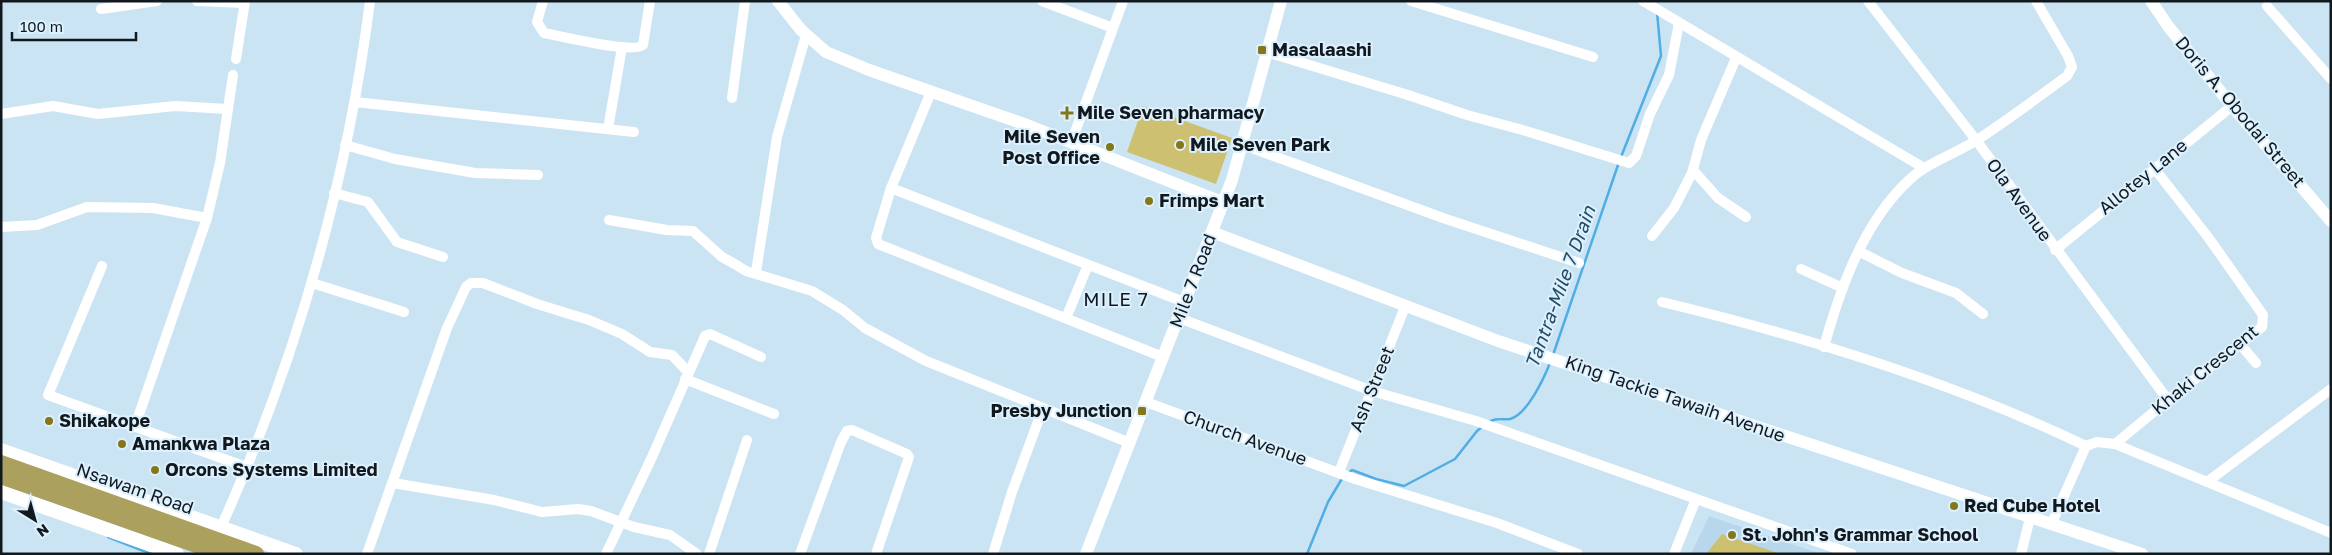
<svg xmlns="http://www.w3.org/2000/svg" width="2332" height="555" font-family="'Golos Text',sans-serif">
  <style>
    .built { fill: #b9d7ec }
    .green { fill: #cdc171 }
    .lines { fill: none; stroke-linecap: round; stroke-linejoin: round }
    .stream { stroke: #4faee3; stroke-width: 2.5 }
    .minor { stroke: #fff; stroke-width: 10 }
    .tertiary { stroke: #fff; stroke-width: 12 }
    .secondary { stroke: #fff; stroke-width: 14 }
    .trunk { stroke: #aba05e; stroke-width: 16 }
    .poi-dot { fill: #84761a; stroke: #dcf0fd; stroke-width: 2 }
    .labels { text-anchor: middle; stroke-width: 4; stroke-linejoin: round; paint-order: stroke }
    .poi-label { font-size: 18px; font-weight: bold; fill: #11191f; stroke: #dcf0fd; text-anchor: start }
    .street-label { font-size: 18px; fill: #11191f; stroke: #dcf0fd }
    .water-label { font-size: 19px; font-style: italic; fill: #244c63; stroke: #dcf0fd }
    .neighbourhood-label { font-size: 19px; letter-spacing: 1px; fill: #11191f; stroke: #dcf0fd }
  </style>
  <rect width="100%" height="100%" fill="#cbe4f4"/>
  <!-- built -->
  <polygon class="built" points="1709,516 1821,554 1691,554"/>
  <!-- green -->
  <g class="green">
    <polygon points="1143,106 1232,138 1216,184 1127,152"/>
    <polygon points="1722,534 1781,554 1706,554"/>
  </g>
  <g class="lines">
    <!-- stream -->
    <g class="stream">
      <polyline points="1621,157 1661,56 1657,12"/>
      <polyline points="1553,355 1619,162"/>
      <path d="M1488 423C1495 417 1502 420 1510 419 1527 415 1544 378 1550 363"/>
      <polyline points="1347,474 1352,470 1376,479 1404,486 1455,459 1477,431 1483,426"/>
      <polyline points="108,537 151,554"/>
      <polyline points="1307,554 1328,502 1343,477"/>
    </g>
    <!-- minor -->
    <g class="minor">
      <polyline points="197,1 244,3"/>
      <path d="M543 1 537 22 544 33C561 36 632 54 643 45L650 1"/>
      <polyline points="1042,1 1113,28"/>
      <polyline points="1411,1 1593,57"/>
      <polyline points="1643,1 1924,168"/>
      <polyline points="1868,1 1976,140 2168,400"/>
      <polyline points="2267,6 2331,79"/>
      <polyline points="101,9 157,1"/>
      <polyline points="1267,52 1408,95 1467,115 1526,131 1629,163 1636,156 1650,114 1669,75 1679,23"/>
      <polyline points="236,59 245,1"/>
      <polyline points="931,92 891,188 876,238 878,244 1163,357"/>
      <polyline points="732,98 745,1"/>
      <polyline points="355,102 634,132"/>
      <polyline points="1,114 53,106 98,114 175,106 228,109"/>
      <polyline points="608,129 622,47"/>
      <polyline points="1071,143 1123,1"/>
      <polyline points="1241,144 1443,218 1579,263"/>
      <polyline points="345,145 395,159 475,173 538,175"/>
      <polyline points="1693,170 1718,198 1746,217"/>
      <polyline points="891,188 1184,302"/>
      <polyline points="334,193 368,202 397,242 443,257"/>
      <polyline points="609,220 667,230 693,231 722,257 733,263 746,271 812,291 843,310 865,328 926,361 1130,443"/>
      <polyline points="1,227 37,225 87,207 153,208 207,218"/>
      <polyline points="1652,236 1674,208 1692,173 1701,140 1736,58"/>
      <polyline points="2055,250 2232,106"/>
      <polyline points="1860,252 1902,273 1956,293 1983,314"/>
      <polyline points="102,266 48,395 246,467"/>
      <polyline points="1801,269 1843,288"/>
      <polyline points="756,272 777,137 806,35"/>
      <polyline points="312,283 404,312"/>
      <path d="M1662 302C1803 336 1955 383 2086 446L2097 442 2115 444 2331 533"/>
      <polyline points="1066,318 1088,265"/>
      <polyline points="1179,318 1372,391 1476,421 1852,554"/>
      <polyline points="2240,344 2256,363"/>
      <path d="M1824 347C1840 289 1863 223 1909 180 1928 162 1955 154 1977 140 2008 120 2037 98 2067 76L2072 67 2068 56 2036 1"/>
      <polyline points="685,379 774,414"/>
      <polyline points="1146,402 1355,479 1497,523 1578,554"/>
      <polyline points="135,426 207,218 220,163 233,75"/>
      <polyline points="2115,444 2168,400 2262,327 2263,315 2208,237 2154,168"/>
      <polyline points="1339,472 1405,307"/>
      <polyline points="2207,482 2331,389"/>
      <polyline points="393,483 494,500 542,512 578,509 591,511 634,527 670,535 697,554"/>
      <polyline points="2051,525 2086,446"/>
      <path d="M221 527C296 361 347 182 370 1"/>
      <polyline points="367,554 447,328 466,287 471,283 483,283 537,304 589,320 622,334 650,352 672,355 688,372"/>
      <polyline points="606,554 652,457 705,336 710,334 761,357"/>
      <polyline points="709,554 747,440"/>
      <polyline points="800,554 841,442 847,431 852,430 907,454 909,457 876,554"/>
      <polyline points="993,554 1012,492 1043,408"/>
      <polyline points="1674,554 1696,499"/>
      <polyline points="2021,554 2030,518"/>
    </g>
    <!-- tertiary -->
    <g class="tertiary">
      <polyline points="778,1 801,30 826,52 869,70 1027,125 1222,202"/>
      <polyline points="2151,1 2168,26 2232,106 2331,221"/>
      <polyline points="1212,232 1498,341 2142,554"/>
      <polyline points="1086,554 1232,180 1281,1"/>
    </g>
    <!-- secondary -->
    <g class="secondary">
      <polyline points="1,450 296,554"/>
      <polyline points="1,492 177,554"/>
    </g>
    <!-- trunk -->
    <g class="trunk">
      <polyline points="1,463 256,554"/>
      <polyline points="1,476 222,554"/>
    </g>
  </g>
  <!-- markers -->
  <g class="poi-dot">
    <rect x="1257" y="45" width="10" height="10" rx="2.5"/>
    <path d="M1064.5 105.5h5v5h5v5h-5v5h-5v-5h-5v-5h5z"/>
    <circle cx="1180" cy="145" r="5"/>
    <circle cx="1110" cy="147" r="5"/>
    <circle cx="1149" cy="201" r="5"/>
    <rect x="1137" y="406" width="10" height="10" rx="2.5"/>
    <circle cx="49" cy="421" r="5"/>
    <circle cx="122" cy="444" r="5"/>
    <circle cx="155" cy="470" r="5"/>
    <circle cx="1954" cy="506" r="5"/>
    <circle cx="1732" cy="535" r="5"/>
  </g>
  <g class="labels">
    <!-- poi labels -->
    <g class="poi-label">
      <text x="1272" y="56">Masalaashi</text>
      <text x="1077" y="119">Mile Seven pharmacy</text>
      <text x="1100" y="143" text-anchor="end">Mile Seven<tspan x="1100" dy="21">Post Office</tspan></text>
      <text x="1190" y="151">Mile Seven Park</text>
      <text x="1159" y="207">Frimps Mart</text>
      <text x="1132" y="417" text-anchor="end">Presby Junction</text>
      <text x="59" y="427">Shikakope</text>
      <text x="132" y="450">Amankwa Plaza</text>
      <text x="165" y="476">Orcons Systems Limited</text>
      <text x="1964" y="512">Red Cube Hotel</text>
      <text x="1742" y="541">St. John's Grammar School</text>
    </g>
    <!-- street labels -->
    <g class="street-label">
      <text transform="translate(2240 112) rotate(50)" y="6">Doris A. Obodai Street</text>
      <text transform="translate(2143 177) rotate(-39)" y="6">Allotey Lane</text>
      <text transform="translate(2019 200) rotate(54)" y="6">Ola Avenue</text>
      <text transform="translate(1193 281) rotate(-69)" y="6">Mile 7 Road</text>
      <text transform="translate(2205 370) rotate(-39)" y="6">Khaki Crescent</text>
      <text transform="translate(1372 389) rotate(-68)" y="6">Ash Street</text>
      <text transform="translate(1675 399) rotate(19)" y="6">King Tackie Tawaih Avenue</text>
      <text transform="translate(1245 438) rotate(20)" y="6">Church Avenue</text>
      <text transform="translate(135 489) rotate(19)" y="6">Nsawam Road</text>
    </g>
    <!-- water labels -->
    <g class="water-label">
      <text transform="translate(1560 287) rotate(-70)" y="7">Tantra-Mile 7 Drain</text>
    </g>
    <!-- neighbourhood labels -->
    <g class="neighbourhood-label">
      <text x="1116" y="306">MILE 7</text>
    </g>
  </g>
  <!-- border -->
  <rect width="2332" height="555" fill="none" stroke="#11191f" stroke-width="5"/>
  <!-- north arrow -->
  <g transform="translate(35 520) rotate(143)" stroke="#dcf0fd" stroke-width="4" paint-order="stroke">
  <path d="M0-4L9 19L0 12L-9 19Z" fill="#11191f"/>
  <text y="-8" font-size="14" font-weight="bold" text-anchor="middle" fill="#11191f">N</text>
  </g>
  <!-- scale -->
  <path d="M12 32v8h124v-8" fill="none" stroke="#11191f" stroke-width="2.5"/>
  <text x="20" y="32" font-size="15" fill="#11191f" stroke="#dcf0fd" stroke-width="4" paint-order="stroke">100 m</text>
</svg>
